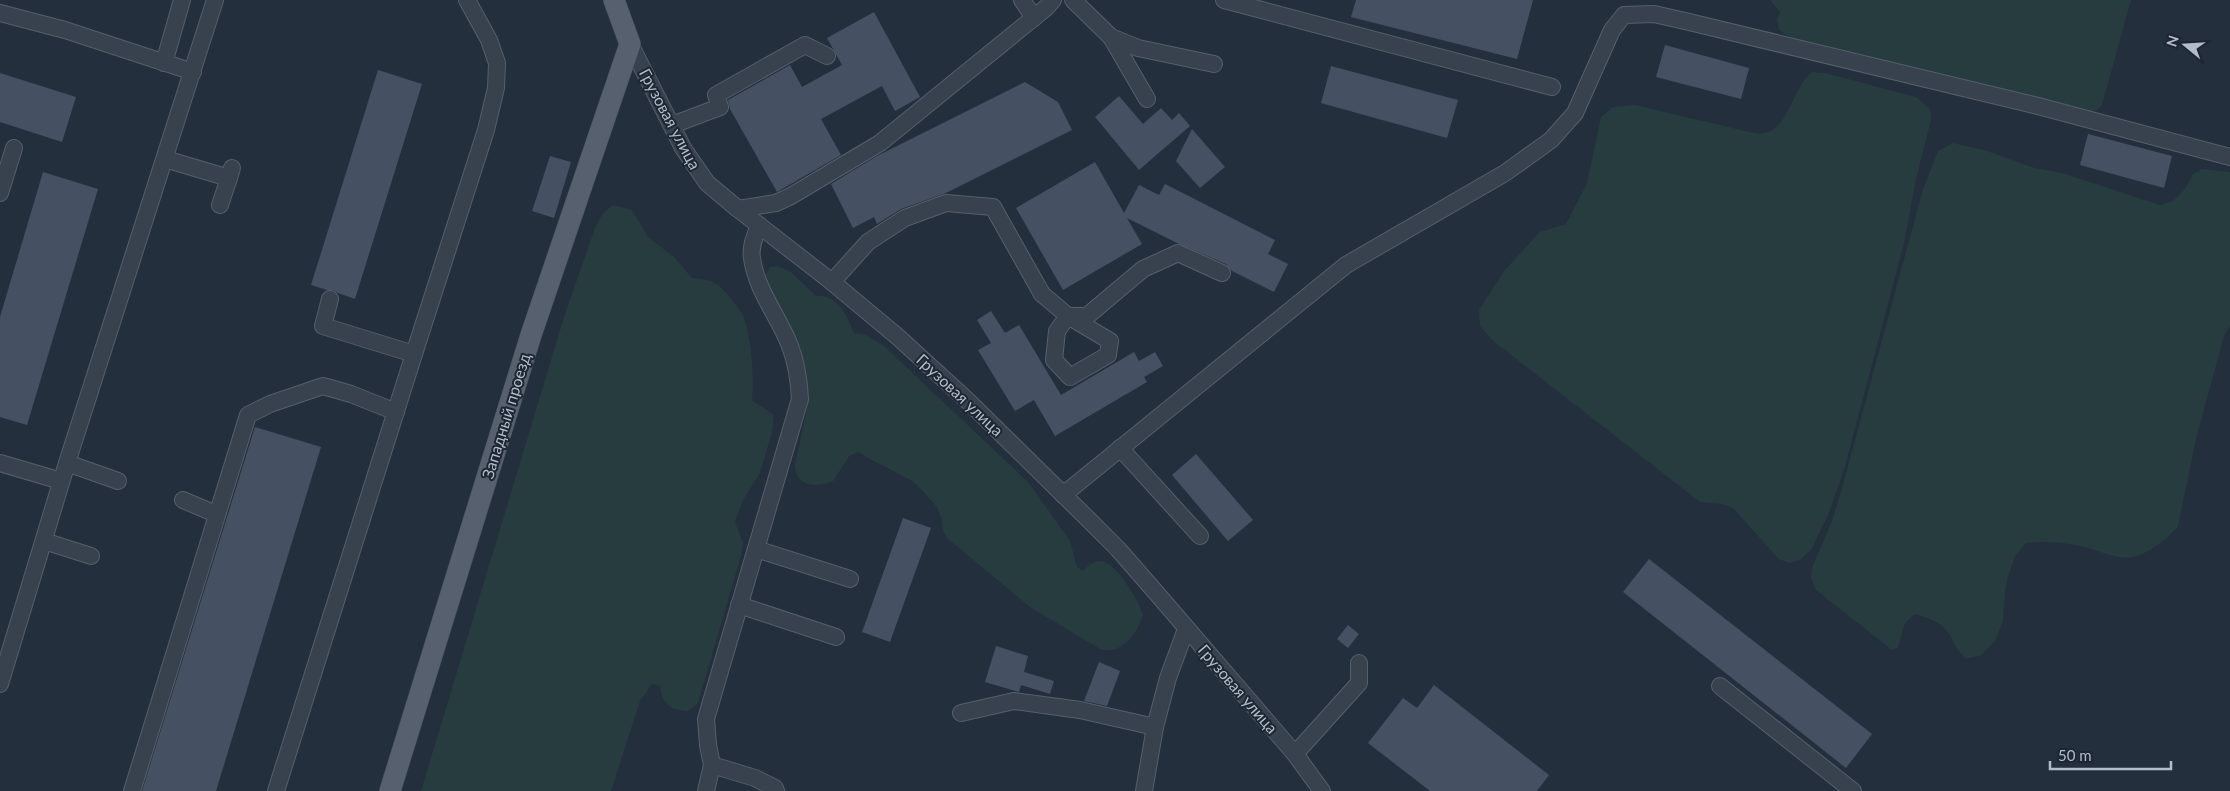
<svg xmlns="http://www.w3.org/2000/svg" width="2230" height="791" font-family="Lato,sans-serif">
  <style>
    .green { fill: #263c3f }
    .building { fill: #455162 }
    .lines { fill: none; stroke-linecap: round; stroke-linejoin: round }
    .minor-casing { stroke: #565f6c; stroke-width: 18 }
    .major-casing { stroke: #414a57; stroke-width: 22 }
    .minor { stroke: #38414e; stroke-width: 16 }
    .major { stroke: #56606e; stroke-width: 21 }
    .labels { text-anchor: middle; stroke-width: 4; stroke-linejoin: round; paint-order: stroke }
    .street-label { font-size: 16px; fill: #b4bcc9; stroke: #1d2633 }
  </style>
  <rect width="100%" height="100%" fill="#242f3e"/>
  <!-- green -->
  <g class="green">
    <polygon points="1770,0 2131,0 2102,105 2096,111 2088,112 1792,39 1779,30 1777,19 1780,12"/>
    <path d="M1812 72 1825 73 1916 97 1930 109 1931 120 1916 179 1904 243 1845 467 1828 515 1811 550 1800 560 1789 563 1779 559 1733 508 1722 504 1700 502 1492 340 1480 326 1479 310 1504 271 1540 232 1566 224 1587 183 1601 117 1613 107 1635 105 1758 134C1762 133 1769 133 1773 130 1792 115 1794 87 1812 72Z"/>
    <path d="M1953 143 1987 151 2035 168 2062 173 2160 205 2173 201 2185 189 2193 174 2202 169 2230 172V325L2224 336 2196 439 2178 526C2169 538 2149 553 2134 557 2119 561 2095 549 2080 546 2062 542 2044 541 2026 543L2015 556 2008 577 2005 591 2003 620 1996 639 1982 655 1966 659C1957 651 1956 647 1951 637 1944 623 1929 618 1915 614L1905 623 1898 647 1892 650 1816 590 1811 578 1812 568 1832 521 1842 488 1923 189 1938 151Z"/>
    <path d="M614 205 632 210 648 237 674 257 692 278C701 279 711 279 718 285 724 290 742 311 744 318 752 340 754 376 752 400 759 407 768 408 774 416L772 432 760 473 743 500 735 522 743 543 741 556 698 703 688 711C670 710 662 704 660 686L652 684 640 701 611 791H421L564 317 595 228C600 218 604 209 614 205Z"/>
    <path d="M777 266 791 272 816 296C838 294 847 316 854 333L866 335 884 346 1029 483 1070 541 1077 567 1083 571C1088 566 1093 561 1100 561 1116 561 1139 601 1143 615 1138 633 1121 656 1100 649L1030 607 947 538 943 531 942 520 937 507 920 488 911 480 868 458 859 452 850 455 833 481C817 488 795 487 795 464L808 405 807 382 804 365 764 277 770 267Z"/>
  </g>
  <!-- building -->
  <g class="building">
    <polygon points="1356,0 1533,0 1517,59 1351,17"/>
    <polygon points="874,12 920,97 895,111 882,86 821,119 841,155 777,192 730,109 728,100 790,65 802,87 842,65 827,38"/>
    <polygon points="1665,45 1749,68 1741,99 1656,77"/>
    <polygon points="1331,66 1458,100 1447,138 1321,103"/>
    <polygon points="378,70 422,84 355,299 338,293 333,290 327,290 311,285"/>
    <polygon points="0,73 76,97 62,142 0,122"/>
    <polygon points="1025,82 1058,102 1072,130 946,193 901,209 877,224 874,217 853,228 831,184 877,156"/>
    <polygon points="1119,96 1143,124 1161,108 1172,120 1179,113 1190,126 1139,170 1095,117"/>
    <polygon points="1192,129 1225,167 1200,188 1176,161"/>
    <polygon points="2088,134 2172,156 2164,188 2080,165"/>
    <polygon points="550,156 571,162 554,218 532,211"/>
    <polygon points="1095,162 1124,213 1139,185 1159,195 1165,184 1275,240 1268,254 1288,264 1274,292 1232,271 1226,264 1177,243 1127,218 1142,244 1063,290 1016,208"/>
    <polygon points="43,172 98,189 27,425 0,417 0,317"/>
    <polygon points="991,311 1005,333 1019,325 1061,395 1134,352 1139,361 1155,352 1163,366 1144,377 1147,382 1055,436 1034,400 1015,411 978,350 991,343 977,320"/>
    <polygon points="255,427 321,447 216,791 142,791"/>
    <polygon points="1196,454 1253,520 1228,541 1172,475"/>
    <polygon points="903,518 931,528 890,642 862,632"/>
    <polygon points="1649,559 1872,734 1846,768 1623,592"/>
    <polygon points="1348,625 1359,634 1348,648 1337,639"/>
    <polygon points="996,646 1028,656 1024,672 1054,681 1050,694 1021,685 1019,692 985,682"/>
    <polygon points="1099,662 1120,671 1107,706 1084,701"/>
    <polygon points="1434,685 1549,775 1537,791 1430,791 1368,743 1403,698 1417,708"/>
  </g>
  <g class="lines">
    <defs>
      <g id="minor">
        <polyline points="1022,0 1034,18"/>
        <polyline points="1073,0 1111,37 1138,48 1214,64"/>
        <polyline points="1224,0 1552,87"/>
        <polyline points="0,13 65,30 193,72"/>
        <polyline points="1111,37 1147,99"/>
        <polyline points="630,44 683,148 707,183 738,209 832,282 898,337 969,402 1089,520 1118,549 1159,596 1295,754 1322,791"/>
        <polyline points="164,63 182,0"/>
        <polyline points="672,125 720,107 716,95 805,45 827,56"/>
        <polyline points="165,159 229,178 232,168"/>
        <polyline points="0,193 14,148"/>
        <polyline points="220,205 229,178"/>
        <polyline points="738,209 776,203 791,196 880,143 1047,7 1053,0"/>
        <polyline points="832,282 868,242 905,218 946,203 993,207 1042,294 1068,316 1087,316 1143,269 1178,253 1222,273"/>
        <polygon points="1068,316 1110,341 1108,355 1070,377 1054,360 1057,331"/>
        <polyline points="414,354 486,130 496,88 497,63 489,40 467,0"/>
        <polyline points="1120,448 1200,536"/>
        <polyline points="0,463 61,481"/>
        <polyline points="67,463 118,481"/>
        <polyline points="1063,495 1346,265 1505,173 1551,140 1575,113 1612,30 1624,15 1654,14 1685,21 2038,106 2230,157"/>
        <polyline points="183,500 216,514"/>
        <polyline points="44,541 91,556"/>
        <polyline points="756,549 850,579"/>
        <polyline points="739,605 836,637"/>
        <polyline points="0,684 67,463 215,0"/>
        <polyline points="1720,686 1853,791"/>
        <polyline points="961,713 1014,701 1080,710 1155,727"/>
        <polyline points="1295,754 1359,683 1359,663"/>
        <polyline points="712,765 755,778 775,788 776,791"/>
        <polyline points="132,791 248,415 270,404 323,386 351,394 396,412"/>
        <polyline points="276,791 414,354 323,326 330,299"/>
        <path d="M706 791 712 765 708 745 706 719 800 399C799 381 797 364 790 346 779 317 756 290 752 258 750 247 755 236 759 225"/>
        <polyline points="1144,791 1155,727 1168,678 1186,629"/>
      </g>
      <polyline id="major" points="390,791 531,335 630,44 614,0"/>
    </defs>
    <!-- minor casing -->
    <use href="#minor" class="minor-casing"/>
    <!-- major casing -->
    <use href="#major" class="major-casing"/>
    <!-- minor -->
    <use href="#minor" class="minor"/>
    <!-- major -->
    <use href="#major" class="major"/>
  </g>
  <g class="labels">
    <!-- street labels -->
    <g class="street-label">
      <text transform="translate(670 119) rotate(62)" y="6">Грузовая улица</text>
      <text transform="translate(960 395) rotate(43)" y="6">Грузовая улица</text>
      <text transform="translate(506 416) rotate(-73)" y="6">Западный проезд</text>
      <text transform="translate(1238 689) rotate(49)" y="6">Грузовая улица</text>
    </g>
  </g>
  <!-- north arrow -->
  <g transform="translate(2185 45) rotate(288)" stroke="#1d2633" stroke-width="4" paint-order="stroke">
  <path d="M0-4L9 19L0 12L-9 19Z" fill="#b4bcc9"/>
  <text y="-8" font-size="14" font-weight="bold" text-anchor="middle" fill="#b4bcc9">N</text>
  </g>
  <!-- scale -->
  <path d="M2050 761v8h121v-8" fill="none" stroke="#b4bcc9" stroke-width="2.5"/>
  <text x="2058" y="761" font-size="15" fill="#b4bcc9" stroke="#1d2633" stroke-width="4" paint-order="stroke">50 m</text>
</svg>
